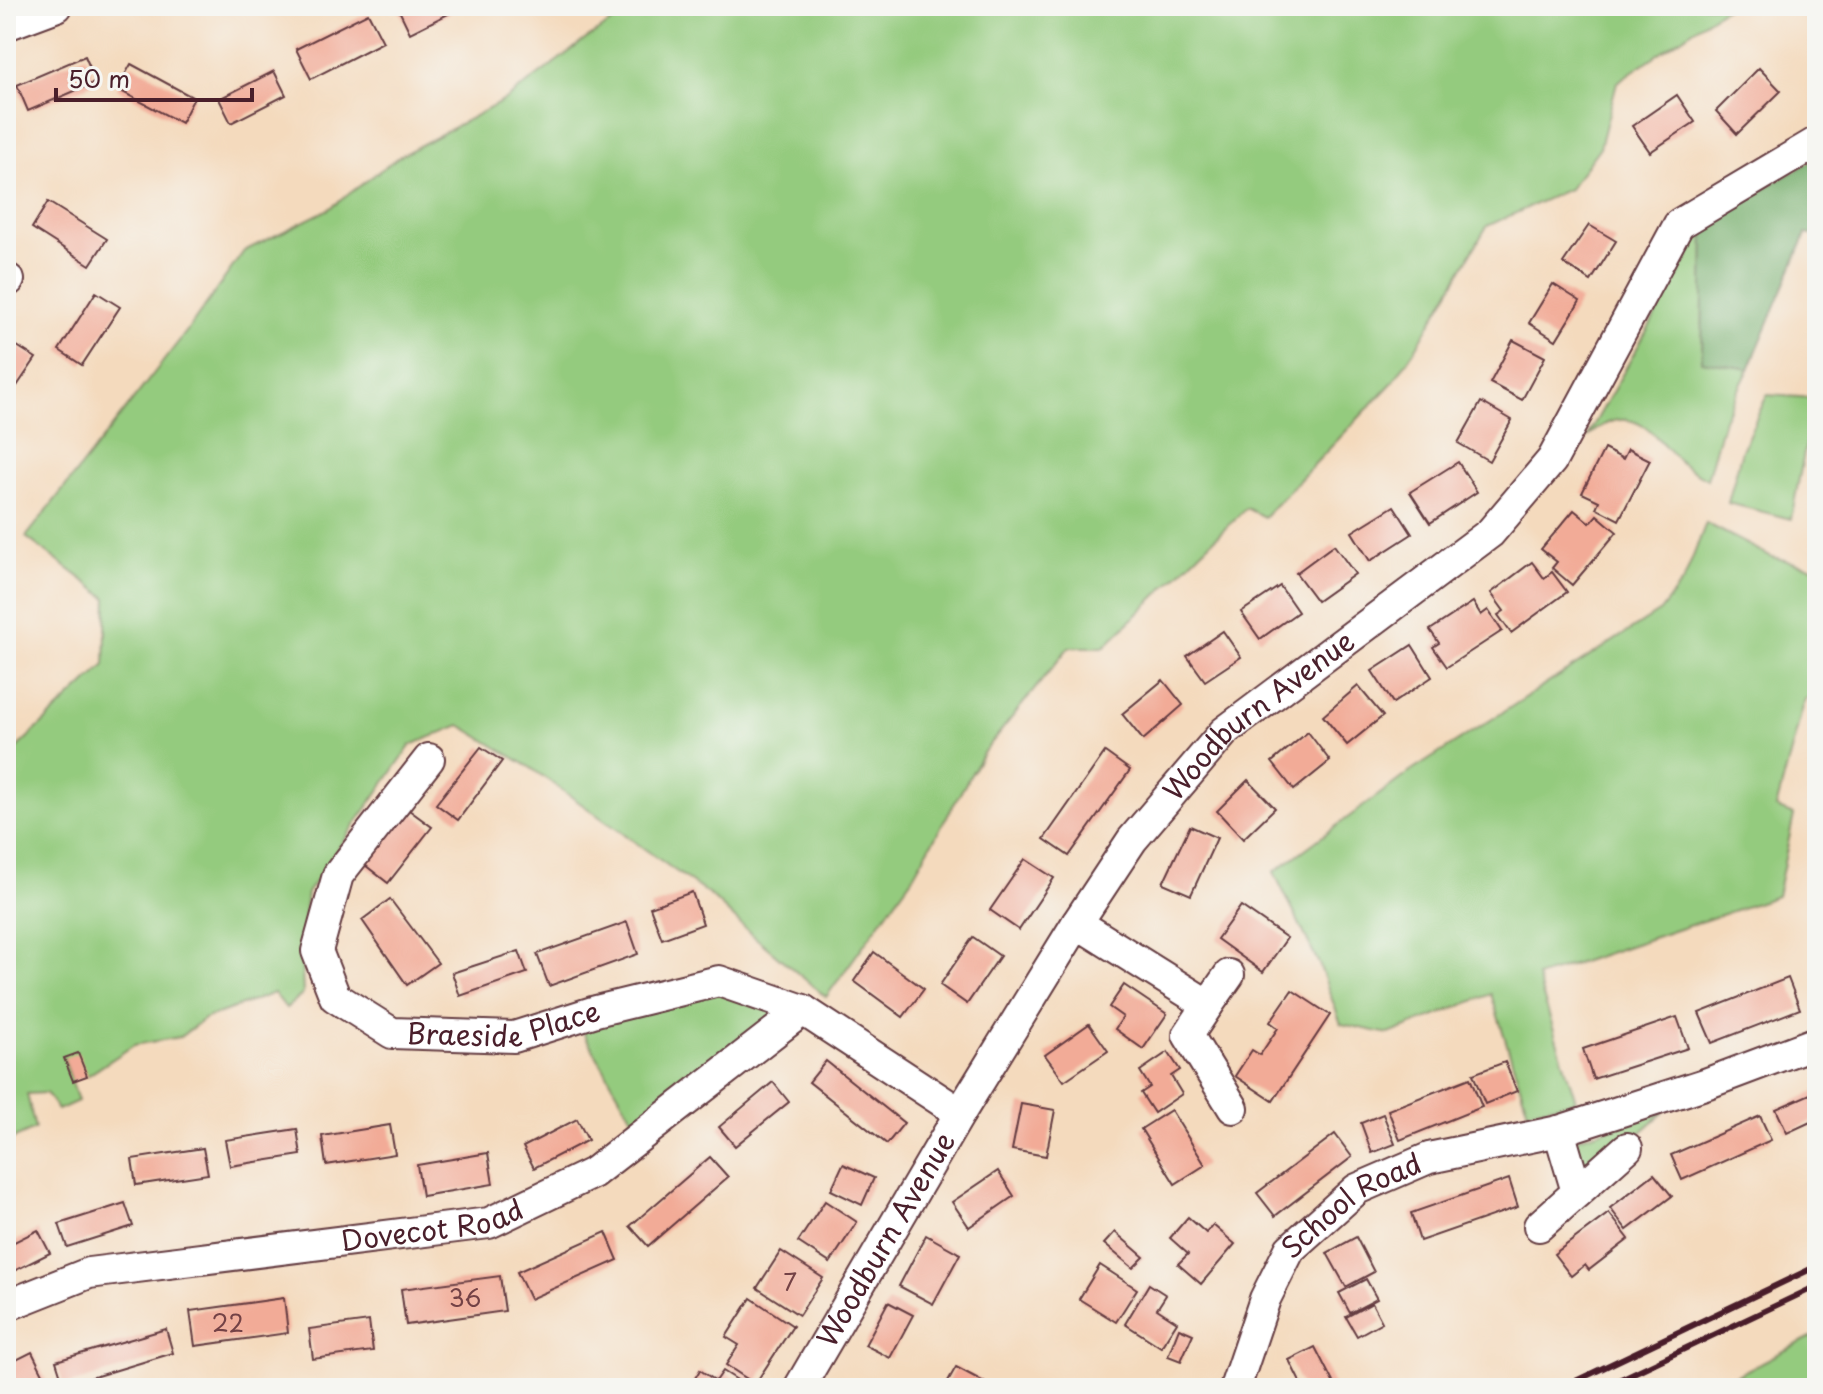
<svg xmlns="http://www.w3.org/2000/svg" width="1823" height="1394" font-family="'Playpen Sans',sans-serif">
  <style>
    .green { fill: #94cb7e; stroke: #6f7554; stroke-width: 2 }
    .forest { fill: #77af6d; stroke: #60674c; stroke-width: 2 }
    .building { fill: #f2ab97 }
    .lines { fill: none; stroke-linecap: round; stroke-linejoin: round }
    .minor-casing { stroke: #643b41; stroke-width: 34 }
    .minor { stroke: #fff; stroke-width: 30 }
    .rail { stroke: #4a1f2b; stroke-width: 6 }
    .labels { text-anchor: middle; stroke-width: 8; stroke-linejoin: round; paint-order: stroke }
    .number-label { font-size: 24px; fill: #744246 }
    .street-label { font-size: 28px; fill: #4a1f2b; stroke: #f6f6f2 }
  </style>
  <rect width="100%" height="100%" fill="#f6f6f2"/>
  <filter id="ink" filterUnits="userSpaceOnUse"><feTurbulence type="fractalNoise" baseFrequency=".0125" numOctaves="2"/><feDisplacementMap in="SourceGraphic" scale="16" xChannelSelector="R" yChannelSelector="G"/><feConvolveMatrix kernelMatrix="1 2 1 2 8 2 1 2 1" color-interpolation-filters="sRGB"/></filter>
  <filter id="wash" filterUnits="userSpaceOnUse"><feTurbulence type="fractalNoise" baseFrequency=".006" numOctaves="4" result="noise"/><feDisplacementMap in="SourceGraphic" scale="32" xChannelSelector="R" yChannelSelector="G"/><feGaussianBlur stdDeviation="1.8" result="paint"/><feColorMatrix in="noise" values="0 0 0 0 0 0 0 0 0 0 0 0 0 0 0 0 0 1.4 0 .05"/><feComposite in="paint" operator="in"/></filter>
  <g filter="url(#wash)">
    <rect width="100%" height="100%" fill="#f4dabd"/>
    <!-- green -->
    <g class="green">
      <polygon points="637,6 1728,6 1617,82 1600,147 1569,189 1487,226 1418,345 1393,382 1264,517 1246,508 1104,647 1069,647 983,753 912,878 826,997 750,933 712,897 531,768 460,725 411,745 307,893 301,943 303,994 286,1008 274,993 204,1019 180,1037 134,1045 87,1076 64,1058 78,1101 58,1110 46,1093 27,1094 35,1129 6,1142 6,758 105,665 107,598 26,537 190,327 244,251 329,209 398,157 507,99 586,39"/>
      <path d="M1704 229 1702 361 1749 369 1724 419 1707 479C1698 474 1688 469 1680 462 1660 443 1641 409 1608 423 1600 426 1593 432 1587 437Z"/>
      <polygon points="1767,395 1815,398 1791,519 1728,503 1742,450"/>
      <polygon points="1706,523 1772,557 1817,568 1817,695 1805,699 1776,808 1794,815 1777,896 1537,977 1576,1101 1528,1111 1491,994 1389,1034 1341,1024 1319,964 1274,872 1407,774 1660,611 1684,580"/>
      <polygon points="719,981 803,1010 642,1135 575,1018"/>
      <polygon points="1664,1112 1632,1140 1612,1154 1579,1167 1571,1140"/>
      <polygon points="1817,1334 1817,1388 1712,1388"/>
    </g>
    <!-- forest -->
    <polygon class="forest" points="1817,158 1817,236 1806,234 1749,369 1702,361 1704,229 1775,182"/>
    <g id="blocks">
      <!-- building -->
      <g class="building">
        <polygon points="397,6 464,6 410,33"/>
        <polygon points="368,13 383,42 311,79 296,49"/>
        <polygon points="85,56 96,82 28,111 17,85"/>
        <polygon points="131,64 194,98 181,123 117,89"/>
        <polygon points="1759,68 1781,91 1737,134 1716,111"/>
        <polygon points="274,71 286,95 231,123 219,99"/>
        <polygon points="1677,95 1695,122 1650,152 1632,126"/>
        <polygon points="48,202 107,239 90,265 32,228"/>
        <polygon points="1589,225 1616,241 1591,281 1563,263"/>
        <polygon points="1553,284 1580,301 1556,340 1529,323"/>
        <polygon points="96,292 120,307 82,365 59,350"/>
        <polygon points="6,339 36,358 17,386 6,379"/>
        <polygon points="1513,340 1545,357 1522,400 1490,383"/>
        <polygon points="1481,402 1512,420 1489,461 1458,443"/>
        <polygon points="1604,449 1623,459 1628,449 1650,460 1619,520 1596,508 1599,501 1582,493"/>
        <polygon points="1458,462 1477,492 1430,523 1410,492"/>
        <polygon points="1394,506 1412,534 1370,561 1352,532"/>
        <polygon points="1574,510 1590,523 1597,515 1617,532 1572,585 1552,568 1557,562 1541,549"/>
        <polygon points="1334,545 1355,574 1317,601 1296,573"/>
        <polygon points="1532,562 1544,578 1552,572 1567,592 1511,633 1498,615 1504,611 1491,593"/>
        <polygon points="1280,586 1298,612 1260,639 1241,612"/>
        <polygon points="1473,602 1481,615 1488,610 1502,631 1447,667 1433,647 1439,643 1430,630"/>
        <polygon points="1223,631 1241,657 1205,681 1187,656"/>
        <polygon points="1412,645 1432,677 1393,703 1372,671"/>
        <polygon points="1163,680 1183,705 1143,740 1122,714"/>
        <polygon points="1358,686 1383,716 1347,745 1323,716"/>
        <polygon points="1308,732 1330,761 1294,790 1272,762"/>
        <polygon points="481,747 502,761 458,820 436,804"/>
        <polygon points="1105,752 1130,770 1069,856 1044,839"/>
        <polygon points="1248,780 1275,808 1243,839 1217,811"/>
        <polygon points="409,810 432,827 388,883 365,865"/>
        <polygon points="1190,826 1217,838 1191,895 1163,883"/>
        <polygon points="1025,859 1054,878 1019,930 990,910"/>
        <polygon points="692,892 703,924 662,939 650,907"/>
        <polygon points="390,899 438,963 407,985 362,920"/>
        <polygon points="1241,906 1287,938 1263,972 1217,939"/>
        <polygon points="627,922 638,954 549,986 537,954"/>
        <polygon points="973,937 1000,956 967,1004 940,985"/>
        <polygon points="519,951 527,973 460,996 452,973"/>
        <polygon points="874,952 924,989 903,1017 854,981"/>
        <polygon points="1788,978 1800,1009 1712,1043 1699,1013"/>
        <polygon points="1124,985 1167,1014 1143,1049 1115,1029 1123,1017 1109,1007"/>
        <polygon points="1292,990 1330,1015 1273,1101 1235,1076 1252,1050 1260,1055 1278,1028 1270,1022"/>
        <polygon points="1677,1017 1688,1048 1593,1079 1583,1049"/>
        <polygon points="1089,1024 1108,1051 1064,1081 1045,1055"/>
        <polygon points="1168,1052 1180,1070 1171,1076 1182,1094 1154,1113 1141,1093 1150,1087 1140,1071"/>
        <polygon points="78,1053 87,1076 73,1081 64,1058"/>
        <polygon points="826,1061 904,1123 887,1144 809,1082"/>
        <polygon points="1505,1062 1517,1091 1485,1104 1473,1074"/>
        <polygon points="1470,1078 1482,1107 1400,1140 1388,1110"/>
        <polygon points="773,1082 789,1102 735,1146 719,1127"/>
        <polygon points="1817,1091 1817,1119 1787,1133 1776,1109"/>
        <polygon points="1021,1104 1055,1110 1046,1156 1012,1150"/>
        <polygon points="1171,1110 1205,1165 1175,1184 1141,1129"/>
        <polygon points="1383,1114 1395,1144 1372,1153 1361,1123"/>
        <polygon points="1760,1116 1771,1140 1682,1180 1671,1155"/>
        <polygon points="577,1119 588,1140 534,1168 523,1147"/>
        <polygon points="390,1125 395,1154 326,1165 322,1136"/>
        <polygon points="297,1129 301,1155 230,1166 225,1140"/>
        <polygon points="1335,1134 1352,1157 1275,1216 1257,1193"/>
        <polygon points="203,1148 208,1174 136,1185 132,1159"/>
        <polygon points="488,1153 493,1184 422,1196 417,1165"/>
        <polygon points="710,1157 728,1177 648,1246 630,1226"/>
        <polygon points="843,1164 874,1178 862,1205 831,1190"/>
        <polygon points="998,1171 1014,1196 969,1227 952,1202"/>
        <polygon points="1654,1174 1672,1196 1627,1230 1610,1208"/>
        <polygon points="1509,1179 1518,1207 1420,1241 1411,1213"/>
        <polygon points="825,1201 857,1222 830,1263 798,1242"/>
        <polygon points="125,1203 133,1226 67,1247 59,1224"/>
        <polygon points="1609,1213 1629,1239 1589,1270 1585,1265 1571,1276 1554,1254"/>
        <polygon points="1188,1217 1206,1233 1213,1225 1235,1244 1201,1284 1178,1264 1188,1254 1170,1238"/>
        <polygon points="38,1230 50,1253 6,1275 6,1246"/>
        <polygon points="606,1232 618,1260 530,1299 517,1272"/>
        <polygon points="1115,1232 1144,1257 1133,1268 1104,1244"/>
        <polygon points="926,1235 960,1254 933,1304 899,1286"/>
        <polygon points="1356,1237 1374,1272 1346,1287 1327,1253"/>
        <polygon points="781,1251 823,1278 799,1315 757,1288"/>
        <polygon points="1100,1265 1137,1289 1116,1322 1079,1299"/>
        <polygon points="500,1276 505,1311 406,1325 401,1289"/>
        <polygon points="1366,1279 1377,1299 1350,1313 1339,1293"/>
        <polygon points="1149,1284 1166,1295 1157,1309 1177,1322 1161,1347 1125,1324"/>
        <polygon points="284,1298 288,1333 195,1346 190,1311"/>
        <polygon points="751,1298 793,1326 755,1384 726,1365 739,1345 726,1337"/>
        <polygon points="888,1302 913,1315 890,1358 865,1345"/>
        <polygon points="1372,1303 1382,1322 1357,1336 1346,1317"/>
        <polygon points="369,1321 373,1351 313,1359 309,1329"/>
        <polygon points="1179,1328 1193,1334 1181,1361 1168,1356"/>
        <polygon points="166,1329 173,1353 64,1386 56,1361"/>
        <polygon points="1315,1347 1336,1388 1303,1388 1289,1360"/>
        <polygon points="32,1352 46,1380 30,1388 6,1388 6,1365"/>
        <polygon points="956,1367 986,1383 983,1388 944,1388"/>
        <polygon points="700,1370 716,1381 723,1371 750,1388 689,1388"/>
      </g>
    </g>
  </g>
  <g filter="url(#ink)">
    <use href="#blocks" fill-opacity="0" stroke="#643b41" stroke-width="2"/>
    <g class="lines">
      <defs>
        <g id="minor">
          <polyline points="6,25 57,6"/>
          <polyline points="6,278 9,280"/>
          <path id="s1" d="M429 759 338 875 317 951 335 997 392 1033 514 1037 596 1011 719 981 803 1010 960 1113"/>
          <polyline points="1077,923 1208,1005 1188,1035 1233,1108"/>
          <polyline points="1208,1005 1229,975"/>
          <polyline points="1559,1131 1577,1192"/>
          <polyline points="1539,1226 1627,1148"/>
          <path id="s2" d="M6 1306 89 1273 489 1223 593 1173 803 1010"/>
          <path id="s3" d="M799 1388 960 1113 1077 923 1132 840 1224 732 1490 533 1552 460 1679 224 1817 142"/>
          <path id="s4" d="M1235 1388 1265 1299 1290 1249 1357 1189 1429 1158 1559 1131 1708 1083 1817 1042"/>
        </g>
      </defs>
      <!-- minor casing -->
      <use href="#minor" class="minor-casing"/>
      <!-- minor -->
      <use href="#minor" class="minor"/>
      <!-- rail -->
      <g class="rail">
        <polyline points="1561,1388 1817,1266"/>
        <polyline points="1602,1388 1817,1286"/>
      </g>
    </g>
  </g>
  <g class="labels">
    <!-- number labels -->
    <g class="number-label">
      <text x="790" y="1291">7</text>
      <text x="465" y="1307">36</text>
      <text x="228" y="1332">22</text>
    </g>
    <!-- street labels -->
    <g class="street-label">
      <text dy="10" stroke="none"><textPath href="#s3" startOffset="820">Woodburn Avenue</textPath></text>
      <text dy="10" stroke="none"><textPath href="#s1" startOffset="456">Braeside Place</textPath></text>
      <text dy="10" stroke="none"><textPath href="#s4" startOffset="226">School Road</textPath></text>
      <text dy="10" stroke="none"><textPath href="#s2" startOffset="436">Dovecot Road</textPath></text>
      <text dy="10" stroke="none"><textPath href="#s3" startOffset="172">Woodburn Avenue</textPath></text>
    </g>
  </g>
  <!-- margin -->
  <rect width="1823" height="1394" fill="none" stroke="#f6f6f2" stroke-width="32"/>
  <!-- scale -->
  <path d="M56 88v12h196v-12" fill="none" stroke="#4a1f2b" stroke-width="4"/>
  <text x="68" y="88" font-size="24" fill="#4a1f2b" stroke="#f6f6f2" stroke-width="6" paint-order="stroke">50 m</text>
</svg>
